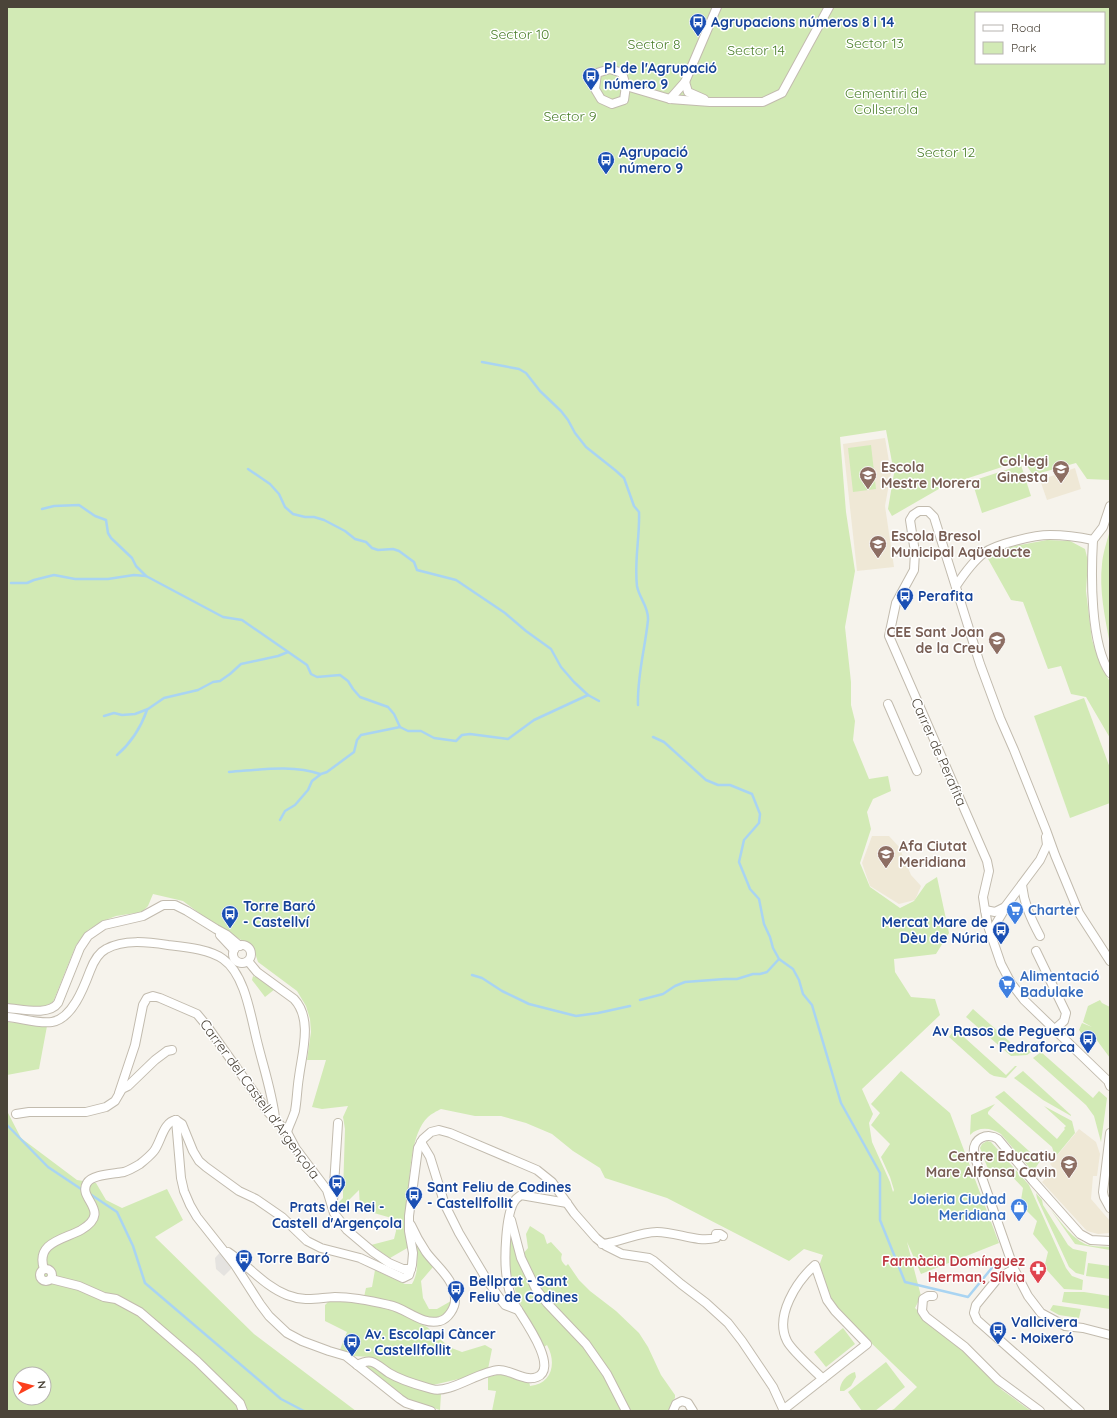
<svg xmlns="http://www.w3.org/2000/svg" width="1117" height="1418" font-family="Quicksand,sans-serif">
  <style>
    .education { fill: #efe8d6 }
    .green { fill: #d2eab5; fill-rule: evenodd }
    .parking { fill: #e5e3e0 }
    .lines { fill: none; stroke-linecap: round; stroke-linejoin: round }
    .stream { stroke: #a9d4f2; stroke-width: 2.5 }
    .street-casing { stroke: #c2bbae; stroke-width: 10 }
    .street { stroke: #fff; stroke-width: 8 }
    .labels { text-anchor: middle; stroke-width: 3; stroke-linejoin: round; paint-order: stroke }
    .transit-label { font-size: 14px; font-weight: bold; fill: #164399; stroke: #fff; text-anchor: start }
    .park-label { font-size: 14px; fill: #4a7f2a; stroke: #fff }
    .education-label { font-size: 14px; font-weight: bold; fill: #785e54; stroke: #fff; text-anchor: end }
    .street-label { font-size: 14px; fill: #4b4439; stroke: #fff }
    .shop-label { font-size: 14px; font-weight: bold; fill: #366cbe; stroke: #fff; text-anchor: start }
    .health-label { font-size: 14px; font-weight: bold; fill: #be3a42; stroke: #fff; text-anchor: end }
  </style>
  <rect width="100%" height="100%" fill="#f6f3ec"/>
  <!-- education -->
  <g class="education">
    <polygon points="885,438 891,473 885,506 894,567 857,571 843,444"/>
    <polygon points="1075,468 1081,489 1047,500 1040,480"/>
    <polygon points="872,836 889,836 899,847 911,875 921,886 915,900 899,904 870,886 862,863"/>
    <polygon points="1079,1129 1096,1142 1100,1154 1097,1176 1093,1176 1091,1199 1110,1221 1110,1233 1098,1234 1087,1231 1042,1182 1055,1170 1050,1164"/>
  </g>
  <!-- green -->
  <g class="green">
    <path d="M7 7H1110V480L1087 479 1076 463 1033 475 1023 460 944 486 892 516 888 509 894 473 886 430 840 437 846 512 855 571 845 627 851 682V705L855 721 853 740 869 779 888 776 891 791 873 799 867 812 871 829 860 863 870 887 900 908 914 901 926 884 937 877 949 933 936 954 894 959 895 972 911 997 935 999 940 1015 862 1089 873 1114 869 1123 872 1142 890 1182 893 1192 894 1190 890 1177 881 1157 890 1144 871 1125 880 1113 871 1104 901 1071 950 1113 999 1243 921 1274 907 1242 921 1296 915 1308 974 1361 1002 1390 1031 1411H890L894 1409 917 1387 842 1315 831 1301 819 1266 823 1255 804 1249 789 1261 667 1198 605 1178 600 1168 573 1151 552 1134 526 1123 501 1116H475L441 1109C437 1111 431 1114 428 1117 404 1139 409 1216 409 1247L390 1258 371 1245 394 1239 396 1231 395 1219 360 1209 359 1190 341 1208 337 1204 343 1198V1193L345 1129 343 1117 348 1106 322 1109 312 1107 326 1060H307L311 1032 310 1019 306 1006 297 991 258 962 253 947 211 922 183 901 153 894 148 906 142 912 116 916 103 921 88 930 76 945 53 1002 43 1007 7 1004ZM976 13H1104V63H976Z"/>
    <polygon points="871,445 876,489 853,492 848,448"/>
    <polygon points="1021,465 1031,496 982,513 972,481"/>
    <path d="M1110 530V644C1105 618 1099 590 1102 564 1103 553 1107 541 1110 530Z"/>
    <polygon points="1047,540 1070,541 1085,549 1088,561 1086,591 1092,640 1101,666 1110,682 1110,738 1086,697 1071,694 1061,666 1048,669 1023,602 1011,600 987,557 1004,548"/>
    <polygon points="1084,698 1110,768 1110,803 1070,818 1034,716"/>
    <polygon points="256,975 275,989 265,997 252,980 253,976 255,977"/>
    <polygon points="1100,1000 1102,1003 1110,1007 1110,1058 1096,1039 1096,1040 1085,1038 1079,1030 1082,1023 1092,1027 1083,1022 1088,1006"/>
    <polygon points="973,1009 1019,1050 1025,1053 1035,1042 1041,1045 1027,1055 1011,1056 966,1017"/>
    <polygon points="7,1014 8,1022 47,1026 39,1069 7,1075"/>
    <polygon points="955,1029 1006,1075 1015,1066 1017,1066 1006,1078 994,1076 990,1074 949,1037"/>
    <polygon points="1041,1052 1093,1098 1099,1091 1107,1098 1101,1142 1094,1116 1086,1105 1033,1058"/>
    <polygon points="1023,1071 1071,1115 1071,1116 1043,1100 1014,1078"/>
    <polygon points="1004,1091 1057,1139 1065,1129 1064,1128 1066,1126 1044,1106 1072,1121 1075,1133 1052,1161 1050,1159 1054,1153 1052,1147 995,1097"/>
    <path d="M995 1104 988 1112V1114L1040 1161 1033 1172 1001 1134C991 1128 979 1126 970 1135L971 1115Z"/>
    <path d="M7 1111 21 1138 77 1180 96 1183 106 1200 122 1208 167 1189 183 1220 155 1237 254 1334 356 1411H7ZM20 1374H44V1398H20Z"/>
    <polygon points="987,1141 991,1142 1029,1185 1066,1268 1072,1276 1083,1280 1082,1290 1064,1289 1046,1269 1045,1264 1048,1252 1033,1234 1037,1221 1022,1206 1021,1200 1023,1188 1007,1171 1001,1176 993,1167 988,1169 980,1148 982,1144"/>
    <polygon points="1036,1193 1042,1200 1043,1205 1068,1245 1073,1249 1087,1252 1084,1275 1076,1273 1069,1267 1037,1198"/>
    <path d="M1051 1210C1061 1222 1073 1240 1088 1245 1095 1247 1103 1246 1110 1247V1250L1075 1244Z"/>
    <path d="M530 1226 544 1235 547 1244 551 1242 562 1254C560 1260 562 1262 566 1266L568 1264 579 1280 590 1291 616 1311 639 1333 648 1347 661 1375 675 1395V1398L671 1403 669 1411H492L496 1391 488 1390V1377L501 1374 518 1380 529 1381 530 1386C552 1384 557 1363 547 1345L544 1347C527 1319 511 1292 509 1259 508 1250 510 1241 511 1231L522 1255 528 1248 526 1234Z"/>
    <path d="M417 1246 433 1267 421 1281 423 1298 429 1309H437L451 1301C448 1313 444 1316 431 1319L364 1297 366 1288 372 1287 375 1270 405 1284H412C419 1272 417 1260 417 1246Z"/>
    <polygon points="1088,1263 1110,1266 1110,1279 1086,1276"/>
    <polygon points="1064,1292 1084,1292 1110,1296 1110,1309 1062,1302"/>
    <polygon points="328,1302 354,1302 385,1308 402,1314 427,1327 449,1347 462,1352 485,1345 492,1349 488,1369 463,1378 433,1385 420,1382 397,1374 370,1357 353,1356 339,1352 347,1332 325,1321 325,1305"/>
    <polygon points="1053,1305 1081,1309 1079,1318 1059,1315 1050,1310"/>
    <polygon points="843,1328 855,1344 826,1367 814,1352"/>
    <polygon points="886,1362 905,1387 875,1411 862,1411 848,1392"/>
    <path d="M367 1364 371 1365C396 1380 411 1389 441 1394L440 1410 407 1400 365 1367Z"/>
    <path d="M855 1372 856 1377 851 1386 844 1391H840C839 1383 847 1374 855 1372Z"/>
  </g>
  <!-- parking -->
  <polygon class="parking" points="223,1249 235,1265 224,1276 216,1269 215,1258"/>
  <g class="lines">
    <!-- stream -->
    <g class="stream">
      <path d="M482 362 519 369 526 373 540 391 561 411 568 420 575 433 586 447 615 470 624 478 634 506 639 512C640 537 634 561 637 586 639 598 649 607 648 620 645 649 637 676 638 705"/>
      <polyline points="248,469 270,484 279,494 285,507 293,514 305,517 314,517 324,520 345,531 355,539 366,542 372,548 378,550 393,549 399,551 414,562 417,570 456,580 505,613 526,631 551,649 561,667 574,682 588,695 599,701"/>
      <polyline points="42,509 54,506 79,505 95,516 106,520 108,533 111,538 132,558 136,566 146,576"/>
      <polyline points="11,583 27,583 34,580 54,575 75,579 108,579 134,575 146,576 223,617 242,620 307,665 311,674 317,677 340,675 348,681 353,689 360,697 388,707 394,714 400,727 408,731 421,731 434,738 456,741 462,735 470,734 508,739 534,720 588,695"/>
      <polyline points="104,716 114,713 122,715 135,714 148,709 164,698 198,690 213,682 220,681 230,674 241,664 278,656 288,652"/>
      <polyline points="653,737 664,742 706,780 718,785 730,785 752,794 760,814 759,823 744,840 739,862 750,889 759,899 764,924 770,937 773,948 779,959 793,969 799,980 803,994 812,1005 841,1103 880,1173 880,1220 905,1282 968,1297 1000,1258"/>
      <path d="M117 755C131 743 141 727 147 710"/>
      <path d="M229 772C258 770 293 764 320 774"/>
      <polyline points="280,820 285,811 295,805 308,790 312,781 321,774 327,772 354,752 357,740 361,735 400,727"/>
      <polyline points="472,975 482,978 502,991 529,1004 576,1016 598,1013 630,1006"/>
      <polyline points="640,1000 663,994 675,986 685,982 725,979 737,979 753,974 760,974 767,972 779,959"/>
      <polyline points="7,1125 48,1167 84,1191"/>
      <polyline points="90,1194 117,1212 133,1246 145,1283 281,1399 304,1411"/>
    </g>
    <defs>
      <g id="street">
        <polygon points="610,69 622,73 626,86 624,100 612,104 601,99 595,89 597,73"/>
        <polyline points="685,82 688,92 704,99"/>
        <polyline points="626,86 670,99 710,102 763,102 782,93 829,7"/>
        <polyline points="670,99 685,82 717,7"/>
        <polyline points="1093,540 1103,527 1110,506"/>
        <path d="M956 586C964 574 973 561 984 553 996 544 1035 535 1050 535 1064 535 1079 537 1093 540 1091 574 1090 644 1110 673"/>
        <polyline points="888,704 917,771"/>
        <path d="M1022 885C1024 904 1031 919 1040 936"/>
        <polyline points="985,910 995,912 1005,907 1040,860 1047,845 1046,837"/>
        <polyline points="991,932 1003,912 1005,907"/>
        <polyline points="220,935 234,950"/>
        <circle cx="242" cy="954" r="9"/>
        <polyline points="1036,951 1066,1013 1064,1021 1055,1029"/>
        <path d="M248 961 257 972 294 999C313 1019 302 1053 299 1077 297 1089 297 1100 295 1111 293 1118 289 1125 287 1132"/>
        <polyline points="1110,961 1079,913 1055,855 1046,830 1014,750 1000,718 980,664 934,517 928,511 919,511 913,515 910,520 915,552 914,570 896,603 889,636 987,861 989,871 983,897 985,910 988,926 1001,964 1011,983 1024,1000 1108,1081 1110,1086"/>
        <path d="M7 1008C22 1009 49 1016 58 1003L80 948 88 936 104 925 143 916 163 905H175L187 911 216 929 227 935 240 946"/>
        <path d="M7 1017C21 1018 38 1024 52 1022 72 1019 84 987 90 971 93 963 98 953 106 949 124 939 148 942 168 945 185 947 209 949 223 959 246 975 251 1019 258 1045 264 1069 272 1093 275 1118"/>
        <polyline points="119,1093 135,1045 143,1005 147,998 153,996 160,998 197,1014 207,1026 268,1112 287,1132 296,1149 327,1190 334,1213 347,1230 373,1252 389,1263 403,1269 411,1269"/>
        <polyline points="16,1114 29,1112 86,1112 106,1107 115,1101 122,1089 128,1086 155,1060 167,1051 172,1050"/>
        <polyline points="176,1120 182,1124 193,1151 199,1161 206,1167 239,1191 256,1199 282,1217 307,1241 321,1248 360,1258 403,1278 409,1275 412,1265 413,1253 409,1231 409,1216 418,1148 423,1139 431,1132 439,1130 450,1133 537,1170 552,1182 574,1213 596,1238 606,1246 622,1254 649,1258 654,1261 681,1284 706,1303 728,1323 742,1341 773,1387 784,1411"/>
        <polyline points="176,1120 181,1178 184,1191 190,1205 197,1217 235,1265 260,1304 269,1316 287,1333 302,1341 329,1351 346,1356 400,1399 406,1403 431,1411"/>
        <polyline points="1110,1133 1103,1192 1104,1197 1110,1208"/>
        <polyline points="421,1142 430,1157 445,1205 459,1233 487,1280 501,1300 505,1305 518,1310"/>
        <polyline points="333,1201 338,1123"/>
        <polyline points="511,1220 521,1258 536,1289 547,1303 586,1344 607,1374 626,1411"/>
        <path d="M1110 1241 1091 1240 1080 1234 1033 1181 998 1139C988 1132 972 1138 974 1153 975 1158 977 1164 979 1169L1014 1269 1028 1296 1041 1313 1065 1326 1083 1328 1110 1335"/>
        <path d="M602 1244C621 1242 639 1232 657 1232 677 1232 697 1243 716 1238V1234H720L723 1236"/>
        <path d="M228 1252C249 1266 264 1286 287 1295 305 1302 317 1298 335 1297 353 1297 372 1301 389 1305 406 1308 422 1326 440 1321 448 1319 455 1308 455 1300 456 1280 436 1266 426 1252 420 1243 415 1234 411 1225"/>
        <circle cx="46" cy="1275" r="6"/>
        <path d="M44 1269C35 1242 65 1239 81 1230 113 1211 77 1199 87 1183 92 1174 114 1174 124 1172 130 1170 135 1167 140 1164 145 1160 150 1156 154 1151 161 1142 163 1122 176 1120"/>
        <polyline points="1014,1269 998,1278 976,1305 974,1313 977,1320 1080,1411"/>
        <polyline points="51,1279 79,1286 104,1297 116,1299 140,1312 197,1361 235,1398 240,1403 243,1411"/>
        <polyline points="933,1296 928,1296 923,1299 922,1311 926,1317 965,1347 998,1380 1040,1411"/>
        <path d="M357 1365C361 1363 367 1360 372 1362 378 1364 384 1370 389 1373 402 1381 418 1385 432 1389 450 1394 479 1371 499 1370 511 1370 525 1382 537 1377 560 1368 522 1317 515 1305 511 1297 508 1288 507 1279 504 1263 505 1211 516 1199 518 1197 520 1196 521 1195L567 1203"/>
        <path d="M783 1410 867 1344 835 1311 827 1300 815 1265C797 1281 774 1316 787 1341 792 1351 814 1370 823 1379"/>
        <polyline points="673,1411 676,1404 682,1401 688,1403 693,1411"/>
      </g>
    </defs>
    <!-- street casing -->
    <use href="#street" class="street-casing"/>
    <!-- street -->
    <use href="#street" class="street"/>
  </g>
  <!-- icons -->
  <defs>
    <symbol id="bus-pin" viewBox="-11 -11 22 30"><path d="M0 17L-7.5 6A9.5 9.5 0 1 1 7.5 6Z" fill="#1a4fb4" stroke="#fff"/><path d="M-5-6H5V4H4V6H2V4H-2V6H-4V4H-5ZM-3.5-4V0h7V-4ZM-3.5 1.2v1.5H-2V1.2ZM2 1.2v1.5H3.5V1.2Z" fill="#fff"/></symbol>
    <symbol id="school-pin" viewBox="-11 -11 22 30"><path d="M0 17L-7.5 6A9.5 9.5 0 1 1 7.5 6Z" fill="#8d6e63" stroke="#fff"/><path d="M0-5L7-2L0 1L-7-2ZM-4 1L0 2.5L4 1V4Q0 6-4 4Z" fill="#fff"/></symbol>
    <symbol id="supermarket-pin" viewBox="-11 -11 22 30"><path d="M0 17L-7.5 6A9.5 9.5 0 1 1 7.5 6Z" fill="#3f7fe0" stroke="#fff"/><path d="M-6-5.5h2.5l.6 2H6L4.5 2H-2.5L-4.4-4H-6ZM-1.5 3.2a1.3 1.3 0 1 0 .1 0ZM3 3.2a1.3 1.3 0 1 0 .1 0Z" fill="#fff"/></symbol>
    <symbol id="shop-pin" viewBox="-11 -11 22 30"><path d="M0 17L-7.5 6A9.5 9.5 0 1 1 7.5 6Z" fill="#3f7fe0" stroke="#fff"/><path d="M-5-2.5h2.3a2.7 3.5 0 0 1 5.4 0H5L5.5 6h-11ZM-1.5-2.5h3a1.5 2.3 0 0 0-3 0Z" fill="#fff"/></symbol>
    <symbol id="pharmacy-pin" viewBox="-11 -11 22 30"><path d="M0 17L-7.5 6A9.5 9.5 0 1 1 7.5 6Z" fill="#e0444e" stroke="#fff"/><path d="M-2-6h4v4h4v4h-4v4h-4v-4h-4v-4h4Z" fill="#fff"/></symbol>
  </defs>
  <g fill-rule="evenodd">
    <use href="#bus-pin" x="688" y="12" width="20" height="27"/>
    <use href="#bus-pin" x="581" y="66" width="20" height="27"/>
    <use href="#bus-pin" x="596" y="150" width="20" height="27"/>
    <use href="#school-pin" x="1051" y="459" width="20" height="27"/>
    <use href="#school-pin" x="858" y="465" width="20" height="27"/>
    <use href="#school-pin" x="868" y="534" width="20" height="27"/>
    <use href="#bus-pin" x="895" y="586" width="20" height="27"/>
    <use href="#school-pin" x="987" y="630" width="20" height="27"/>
    <use href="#school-pin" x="876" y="844" width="20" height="27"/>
    <use href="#supermarket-pin" x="1005" y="900" width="20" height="27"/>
    <use href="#bus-pin" x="220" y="904" width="20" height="27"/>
    <use href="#bus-pin" x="991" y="920" width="20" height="27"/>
    <use href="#supermarket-pin" x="997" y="974" width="20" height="27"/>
    <use href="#bus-pin" x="1078" y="1029" width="20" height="27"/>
    <use href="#school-pin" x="1059" y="1154" width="20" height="27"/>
    <use href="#bus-pin" x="327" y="1173" width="20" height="27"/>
    <use href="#bus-pin" x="404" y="1185" width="20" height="27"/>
    <use href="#shop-pin" x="1009" y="1197" width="20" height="27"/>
    <use href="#bus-pin" x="234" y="1248" width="20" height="27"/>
    <use href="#pharmacy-pin" x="1028" y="1259" width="20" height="27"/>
    <use href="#bus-pin" x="446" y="1279" width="20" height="27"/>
    <use href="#bus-pin" x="988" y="1320" width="20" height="27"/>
    <use href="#bus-pin" x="342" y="1332" width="20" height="27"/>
  </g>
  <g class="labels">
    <!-- transit labels -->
    <g class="transit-label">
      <text x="711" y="27">Agrupacions números 8 i 14</text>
      <text x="604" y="73">Pl de l'Agrupació<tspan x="604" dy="16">número 9</tspan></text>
      <text x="619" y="157">Agrupació<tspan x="619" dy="16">número 9</tspan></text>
      <text x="918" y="601">Perafita</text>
      <text x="243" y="911">Torre Baró<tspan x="243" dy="16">- Castellví</tspan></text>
      <text x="988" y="927" text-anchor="end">Mercat Mare de<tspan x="988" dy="16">Dèu de Núria</tspan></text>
      <text x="1075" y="1036" text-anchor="end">Av Rasos de Peguera<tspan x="1075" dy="16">- Pedraforca</tspan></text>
      <text x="427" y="1192">Sant Feliu de Codines<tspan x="427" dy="16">- Castellfollit</tspan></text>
      <text x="337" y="1212" text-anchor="middle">Prats del Rei -<tspan x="337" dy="16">Castell d'Argençola</tspan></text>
      <text x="257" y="1263">Torre Baró</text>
      <text x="469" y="1286">Bellprat - Sant<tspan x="469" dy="16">Feliu de Codines</tspan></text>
      <text x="1011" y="1327">Vallcivera<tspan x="1011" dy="16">- Moixeró</tspan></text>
      <text x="365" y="1339">Av. Escolapi Càncer<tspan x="365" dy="16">- Castellfollit</tspan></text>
    </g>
    <!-- park labels -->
    <g class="park-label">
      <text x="520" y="39">Sector 10</text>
      <text x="875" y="48">Sector 13</text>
      <text x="654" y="49">Sector 8</text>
      <text x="756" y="55">Sector 14</text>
      <text x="886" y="98">Cementiri de<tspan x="886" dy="16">Collserola</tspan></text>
      <text x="570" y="121">Sector 9</text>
      <text x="946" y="157">Sector 12</text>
    </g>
    <!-- education labels -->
    <g class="education-label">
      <text x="1048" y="466">Col·legi<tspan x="1048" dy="16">Ginesta</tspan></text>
      <text x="881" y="472" text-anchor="start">Escola<tspan x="881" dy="16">Mestre Morera</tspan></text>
      <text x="891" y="541" text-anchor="start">Escola Bresol<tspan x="891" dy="16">Municipal Aqüeducte</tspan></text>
      <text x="984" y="637">CEE Sant Joan<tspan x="984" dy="16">de la Creu</tspan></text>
      <text x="899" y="851" text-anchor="start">Afa Ciutat<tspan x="899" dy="16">Meridiana</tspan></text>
      <text x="1056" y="1161">Centre Educatiu<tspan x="1056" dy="16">Mare Alfonsa Cavin</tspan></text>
    </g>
    <!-- street labels -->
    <g class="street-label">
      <text transform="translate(939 752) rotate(66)" y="5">Carrer de Perafita</text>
      <text transform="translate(260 1099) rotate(54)" y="5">Carrer del Castell d'Argençola</text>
    </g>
    <!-- shop labels -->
    <g class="shop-label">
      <text x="1028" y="915">Charter</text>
      <text x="1020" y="981">Alimentació<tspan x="1020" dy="16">Badulake</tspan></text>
      <text x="1006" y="1204" text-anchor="end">Joieria Ciudad<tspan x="1006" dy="16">Meridiana</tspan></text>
    </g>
    <!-- health labels -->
    <g class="health-label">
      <text x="1025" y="1266">Farmàcia Domínguez<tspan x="1025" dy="16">Herman, Sílvia</tspan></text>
    </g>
  </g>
  <!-- border -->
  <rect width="1117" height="1418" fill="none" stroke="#4b4439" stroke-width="16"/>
  <!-- legend -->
  <rect x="975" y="12" width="130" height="52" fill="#ffffff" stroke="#b7b4b0"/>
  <rect x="983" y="25" width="20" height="6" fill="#ffffff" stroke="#b7b4b0"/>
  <text x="1011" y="32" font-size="12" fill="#4b4439">Road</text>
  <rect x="983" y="42" width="20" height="12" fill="#d2eab5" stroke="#b7b4b0"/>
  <text x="1011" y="52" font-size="12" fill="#4b4439">Park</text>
  <!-- north arrow -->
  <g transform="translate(32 1386) rotate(83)"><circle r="19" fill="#ffffff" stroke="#b7b4b0"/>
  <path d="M0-3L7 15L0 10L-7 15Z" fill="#fc3f1d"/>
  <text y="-6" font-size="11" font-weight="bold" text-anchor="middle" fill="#4b4439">N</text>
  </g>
</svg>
